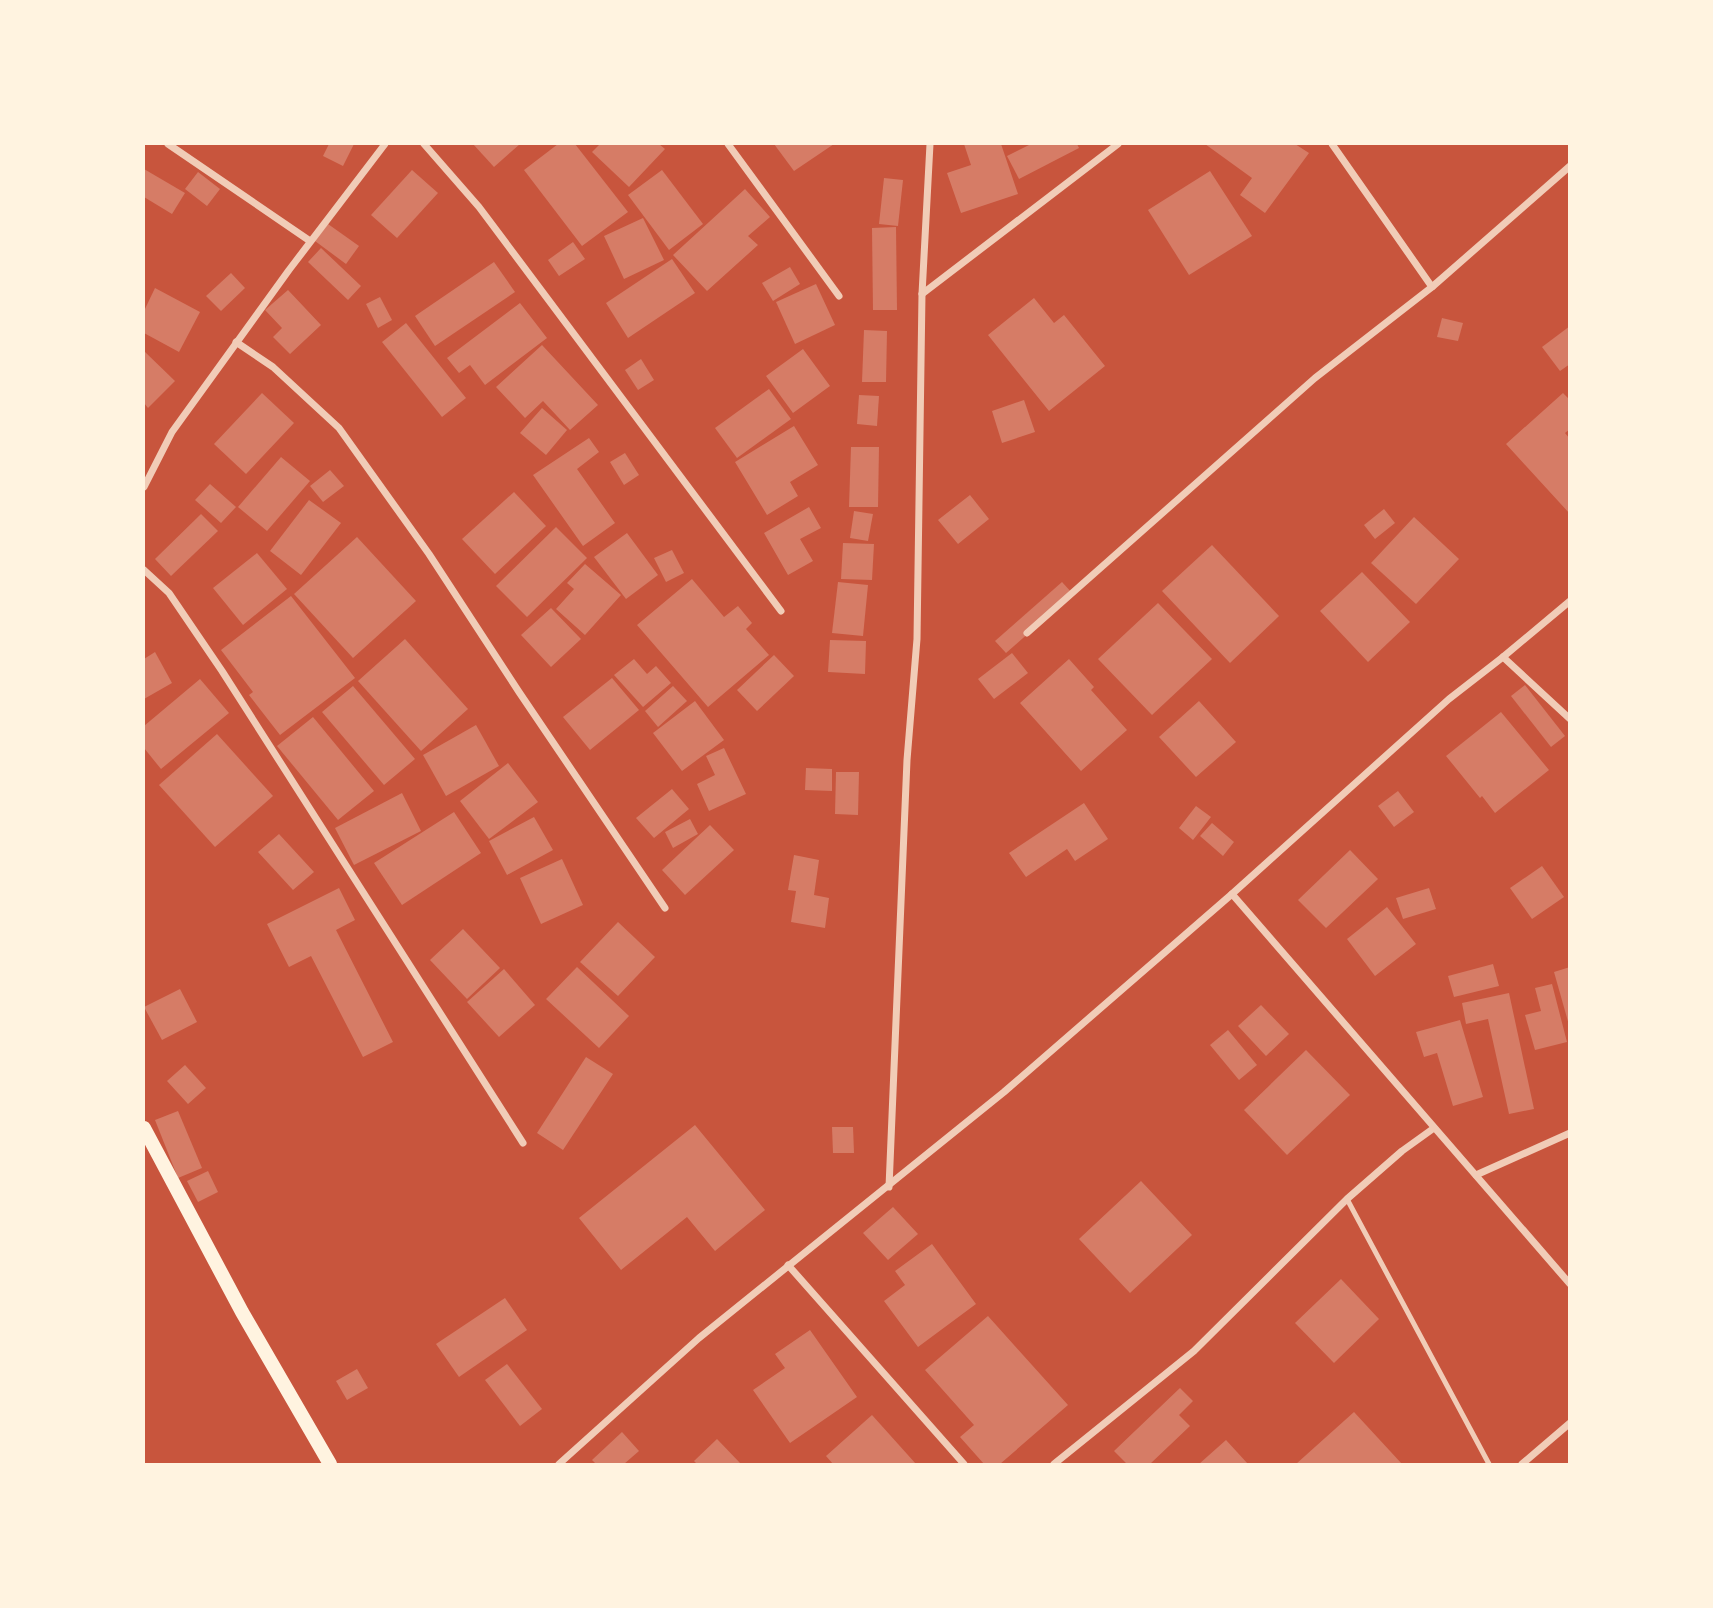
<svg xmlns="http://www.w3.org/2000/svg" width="1713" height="1608" font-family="'Noto Sans',sans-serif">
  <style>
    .building { fill: #d67c66 }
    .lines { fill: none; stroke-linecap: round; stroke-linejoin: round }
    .service { stroke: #f1ccb7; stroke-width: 5 }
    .minor { stroke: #f1ccb7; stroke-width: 7 }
    .secondary { stroke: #fff3e0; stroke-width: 14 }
  </style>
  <rect width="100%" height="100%" fill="#c8553d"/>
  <!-- building -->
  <g class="building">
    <polygon points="329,144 354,144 343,166 323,156"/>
    <polygon points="473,144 520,144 494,167"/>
    <polygon points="558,144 575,144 628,212 582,246 524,170"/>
    <polygon points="600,144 659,144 665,149 629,187 592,152"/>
    <polygon points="774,144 834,144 794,171"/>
    <polygon points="964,144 1001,144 1018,194 961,213 947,173 971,165"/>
    <polygon points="1031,144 1077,144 1079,148 1019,179 1007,156"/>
    <polygon points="1205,144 1295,144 1309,153 1265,213 1240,195 1252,178"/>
    <polygon points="144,169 185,193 172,214 144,197"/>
    <polygon points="412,170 438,193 397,238 371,215"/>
    <polygon points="662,170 703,224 669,250 628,195"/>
    <polygon points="1210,171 1252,236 1189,275 1148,210"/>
    <polygon points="198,172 220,189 207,206 185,189"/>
    <polygon points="884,178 903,180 898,226 879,224"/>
    <polygon points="745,189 770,217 748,236 758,245 707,291 673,255"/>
    <polygon points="643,218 664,260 624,279 604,236"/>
    <polygon points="328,224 359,246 346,264 315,241"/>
    <polygon points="896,227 897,310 873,310 872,228"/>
    <polygon points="573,242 585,259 559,276 548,260"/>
    <polygon points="321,248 361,286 348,300 308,262"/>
    <polygon points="672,259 695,293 628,338 606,303"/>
    <polygon points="494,262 515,292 435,346 415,316"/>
    <polygon points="790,267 800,284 773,301 762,283"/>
    <polygon points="231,273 245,288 221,311 206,296"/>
    <polygon points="816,284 835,325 795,344 776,302"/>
    <polygon points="155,288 200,312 179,352 144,333 144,311"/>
    <polygon points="288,290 321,325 290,354 273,337 282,328 265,310"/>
    <polygon points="380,297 392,320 378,328 366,304"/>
    <polygon points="1034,298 1054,323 1064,315 1105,366 1049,411 988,335"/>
    <polygon points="520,303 547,338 485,385 470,365 459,373 447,358"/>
    <polygon points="1442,318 1463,323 1458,341 1437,337"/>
    <polygon points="406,323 466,398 442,417 382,342"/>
    <polygon points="1570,326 1570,364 1560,371 1542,347"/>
    <polygon points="864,330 887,331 886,382 862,382"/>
    <polygon points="542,345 598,405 570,430 543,401 525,418 496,387"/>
    <polygon points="803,349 830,386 793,413 766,376"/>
    <polygon points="144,351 175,381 148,408 144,403"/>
    <polygon points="641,359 654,380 638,390 625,370"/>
    <polygon points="769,389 791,419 737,458 715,428"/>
    <polygon points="262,393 294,423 246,474 214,444"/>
    <polygon points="1563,393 1570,400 1570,429 1565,433 1570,439 1570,514 1506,444"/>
    <polygon points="859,395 879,396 877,426 857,424"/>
    <polygon points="1024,400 1035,432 1002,443 992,411"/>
    <polygon points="542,408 567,430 546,455 520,433"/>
    <polygon points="794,426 818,465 790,482 798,496 767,515 735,462"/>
    <polygon points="589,438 599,452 577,469 615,523 583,546 533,475"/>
    <polygon points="851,447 879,447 878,507 849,507"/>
    <polygon points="625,453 639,475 624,485 610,462"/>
    <polygon points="281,457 310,481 267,531 238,507"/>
    <polygon points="330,470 344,486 323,502 310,486"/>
    <polygon points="210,484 236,507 221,523 195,500"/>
    <polygon points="514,492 546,526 495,574 462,539"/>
    <polygon points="970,495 989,519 958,544 938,520"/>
    <polygon points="309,500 341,523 301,575 270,551"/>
    <polygon points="809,507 821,528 800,539 813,561 788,575 764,533"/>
    <polygon points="1384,509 1395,523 1375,539 1364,525"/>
    <polygon points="854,511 873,514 868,541 850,538"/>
    <polygon points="201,514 218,531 171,576 155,559"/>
    <polygon points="1414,517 1459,559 1416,604 1371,563"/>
    <polygon points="556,527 587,558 527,617 496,586"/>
    <polygon points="627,533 658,575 626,599 594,557"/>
    <polygon points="357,537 416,601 353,658 294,594"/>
    <polygon points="843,543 874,544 872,580 841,579"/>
    <polygon points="1212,545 1279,616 1230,663 1162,591"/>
    <polygon points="672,550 684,573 666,582 654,558"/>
    <polygon points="257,553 287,589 243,625 213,588"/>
    <polygon points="585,564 621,595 585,635 556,609 574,589 567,583"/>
    <polygon points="1362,572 1410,622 1368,662 1320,611"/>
    <polygon points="692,579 724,617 738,606 752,623 746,629 769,655 708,707 637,625"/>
    <polygon points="838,582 868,585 863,636 832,633"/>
    <polygon points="1062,582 1073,594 1006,653 995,641"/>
    <polygon points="291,596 355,678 280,735 249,695 253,692 221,650"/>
    <polygon points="1158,603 1212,659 1152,715 1098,659"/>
    <polygon points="551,608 581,639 551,667 521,635"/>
    <polygon points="405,639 468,709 421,751 358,681"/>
    <polygon points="830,640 866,641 865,674 828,672"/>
    <polygon points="155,652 172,683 144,699 144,659"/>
    <polygon points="1012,653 1028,673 994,699 978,679"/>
    <polygon points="774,655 794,676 757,711 737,690"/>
    <polygon points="634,659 647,674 656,666 671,683 643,707 614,675"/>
    <polygon points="1069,659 1094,687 1091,690 1127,730 1081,771 1020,703"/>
    <polygon points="612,678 639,710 590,750 563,717"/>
    <polygon points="200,679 229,713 161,769 144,748 144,726"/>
    <polygon points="1525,685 1565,736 1551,747 1511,696"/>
    <polygon points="353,686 415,759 384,785 322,712"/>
    <polygon points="673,686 687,701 658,727 645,711"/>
    <polygon points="695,701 724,740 682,771 653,733"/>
    <polygon points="1199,701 1236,742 1196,777 1159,737"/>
    <polygon points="1501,712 1549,770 1495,813 1482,796 1480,798 1446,756"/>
    <polygon points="313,717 374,791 338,820 277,746"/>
    <polygon points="476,725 499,766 446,796 423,755"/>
    <polygon points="217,734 273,796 215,847 159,785"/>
    <polygon points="724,748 746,794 709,811 697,784 715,775 706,756"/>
    <polygon points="508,763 538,802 489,839 460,801"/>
    <polygon points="806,768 832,769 832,791 805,790"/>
    <polygon points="836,772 859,772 858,815 835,814"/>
    <polygon points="672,789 689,809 654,838 636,818"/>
    <polygon points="1398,791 1414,812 1394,827 1378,806"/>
    <polygon points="402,793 421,831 354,865 335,828"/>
    <polygon points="1084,803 1108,839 1075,861 1067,849 1026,877 1009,853"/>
    <polygon points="1196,806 1211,817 1193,840 1179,828"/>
    <polygon points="454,812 481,853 402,905 374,863"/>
    <polygon points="534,817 553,850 507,875 489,841"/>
    <polygon points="690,819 698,834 673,848 665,832"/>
    <polygon points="1212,823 1234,842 1223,856 1200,836"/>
    <polygon points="710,825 734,850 685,895 662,870"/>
    <polygon points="279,834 314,872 293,890 258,852"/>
    <polygon points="1350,850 1378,879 1326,928 1298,900"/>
    <polygon points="794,855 819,860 814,895 829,898 825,928 791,922 796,891 788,890"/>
    <polygon points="562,859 583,905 541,924 520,878"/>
    <polygon points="1542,866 1564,897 1532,919 1510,888"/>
    <polygon points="339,888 355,920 336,930 393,1042 363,1057 311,956 289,967 267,924"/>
    <polygon points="1429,888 1436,909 1403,919 1396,898"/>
    <polygon points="1387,907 1416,944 1375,976 1347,939"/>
    <polygon points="618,922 655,957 618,996 580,962"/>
    <polygon points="463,929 500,968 467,999 430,960"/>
    <polygon points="1493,964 1499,986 1454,997 1448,976"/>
    <polygon points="577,967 629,1016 599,1048 546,999"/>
    <polygon points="1570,967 1570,1025 1569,1025 1554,972"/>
    <polygon points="504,969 535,1005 499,1037 467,1002"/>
    <polygon points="1552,984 1567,1042 1535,1050 1525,1015 1541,1011 1535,988"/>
    <polygon points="180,989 197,1022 162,1040 144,1007"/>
    <polygon points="1509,993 1534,1109 1509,1114 1488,1019 1466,1024 1462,1003"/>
    <polygon points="1261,1005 1289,1034 1266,1056 1238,1026"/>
    <polygon points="1460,1020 1483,1097 1453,1106 1437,1053 1424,1057 1416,1032"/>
    <polygon points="1228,1030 1257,1065 1239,1080 1210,1045"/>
    <polygon points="1306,1050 1350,1095 1287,1155 1244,1110"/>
    <polygon points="586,1057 613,1074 563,1150 537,1133"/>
    <polygon points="185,1065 206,1088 188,1104 167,1081"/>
    <polygon points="178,1111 202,1168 178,1178 155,1120"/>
    <polygon points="695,1125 765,1210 715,1251 687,1217 621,1270 579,1218"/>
    <polygon points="832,1127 853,1127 854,1153 833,1153"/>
    <polygon points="208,1171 218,1192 198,1202 187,1181"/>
    <polygon points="1141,1181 1192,1235 1130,1293 1079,1239"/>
    <polygon points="893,1207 918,1234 888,1260 863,1233"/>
    <polygon points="932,1244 976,1304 918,1347 884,1301 905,1285 895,1271"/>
    <polygon points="1341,1279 1379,1319 1334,1363 1295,1323"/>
    <polygon points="505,1298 527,1330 459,1377 436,1344"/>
    <polygon points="988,1316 1068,1405 1000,1464 984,1464 960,1437 974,1425 925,1370"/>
    <polygon points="810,1330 857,1397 790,1443 753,1390 785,1368 775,1354"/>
    <polygon points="507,1364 542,1409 520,1426 485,1380"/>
    <polygon points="357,1369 368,1388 347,1400 336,1381"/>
    <polygon points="1180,1388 1193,1401 1179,1415 1190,1426 1150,1464 1127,1464 1114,1451"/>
    <polygon points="1354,1412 1402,1464 1296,1464"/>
    <polygon points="872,1415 916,1464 833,1464 826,1456"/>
    <polygon points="622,1432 639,1451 624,1464 596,1464 592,1460"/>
    <polygon points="717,1439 741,1464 697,1464 694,1461"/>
    <polygon points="1226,1440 1248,1464 1199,1464"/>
  </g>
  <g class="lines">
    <!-- service -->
    <polyline class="service" points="1347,1199 1489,1464"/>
    <!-- minor -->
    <g class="minor">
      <polyline points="168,144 310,241"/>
      <polyline points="424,144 479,207 781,611"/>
      <polyline points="728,144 839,296"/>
      <polyline points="1332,144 1432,287"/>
      <polyline points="922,294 1118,144"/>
      <polyline points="236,342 273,367 339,428 429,554 519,692 665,908"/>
      <polyline points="144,487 172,432 289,270 385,144"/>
      <polyline points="144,570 169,593 222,671 523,1143"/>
      <polyline points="1027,633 1315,378 1432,287 1570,166"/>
      <polyline points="1503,657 1570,719"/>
      <polyline points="1232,894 1570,1284"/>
      <polyline points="1476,1175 1570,1133"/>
      <polyline points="889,1187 907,760 917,639 922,294 930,144"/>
      <polyline points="788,1265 964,1464"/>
      <polyline points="559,1464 699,1338 1004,1092 1232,894 1449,699 1503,657 1570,601"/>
      <polyline points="1054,1464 1194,1351 1347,1199 1402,1151 1434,1128"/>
      <polyline points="1522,1464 1570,1423"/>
    </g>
    <!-- secondary -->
    <polyline class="secondary" points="144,1128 242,1312 330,1464"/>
  </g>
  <!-- border -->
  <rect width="1713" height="1608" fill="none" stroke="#fff3e0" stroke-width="290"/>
</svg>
